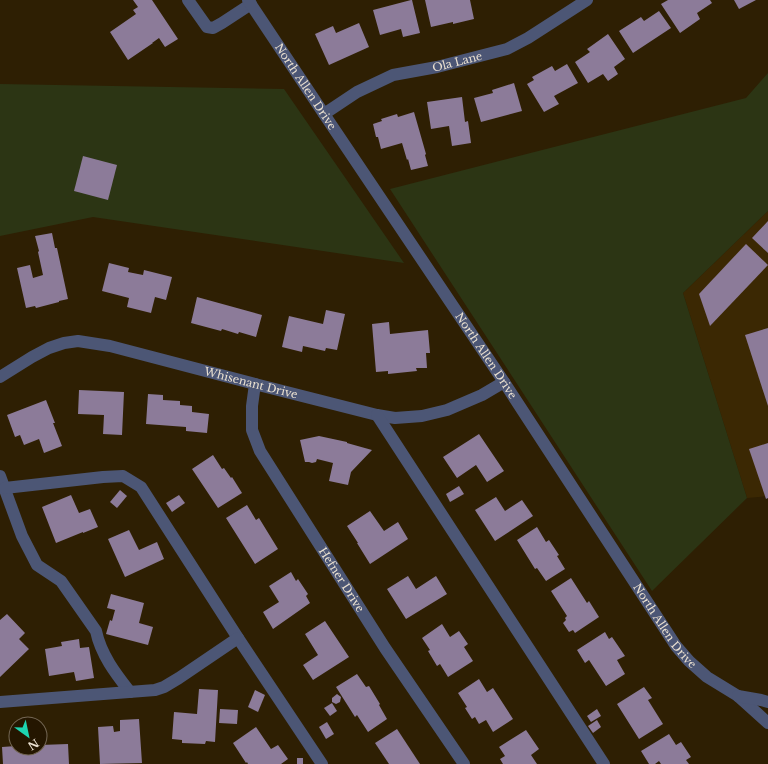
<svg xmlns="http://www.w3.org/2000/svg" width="768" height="764" font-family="'Libre Baskerville',serif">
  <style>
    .built { fill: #3b2803 }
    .green { fill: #2c3514 }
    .building { fill: #8c7b99 }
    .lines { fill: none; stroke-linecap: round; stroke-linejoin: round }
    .minor { stroke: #4c5675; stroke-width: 12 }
    .labels { text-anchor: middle; stroke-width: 4; stroke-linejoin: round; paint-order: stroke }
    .street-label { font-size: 11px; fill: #ebe1d1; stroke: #241600 }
  </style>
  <rect width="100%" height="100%" fill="#2e1f03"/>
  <!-- built -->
  <polygon class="built" points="768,211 768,496 747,498 683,293"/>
  <!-- green -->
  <g class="green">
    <polygon points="768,73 768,211 683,293 747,498 652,591 390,189 746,98"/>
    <polygon points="0,84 284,89 404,263 93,217 0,236"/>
  </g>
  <!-- building -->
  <g class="building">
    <polygon points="133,0 152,0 178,39 165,47 159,38 152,43 153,43 128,60 110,32 136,14 133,10 138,7"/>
    <polygon points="411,0 412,0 420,33 403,37 401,29 380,35 373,10"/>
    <polygon points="425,0 470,0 474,19 453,24 453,22 431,27"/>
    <polygon points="668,0 710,0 712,3 697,13 700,19 680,33 661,4"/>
    <polygon points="734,0 756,0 739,9"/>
    <polygon points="659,11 671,28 633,53 619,31 641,17 644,21"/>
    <polygon points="359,23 369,47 329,65 315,34 333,26 336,33"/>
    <polygon points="608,34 625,59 614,67 618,74 608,81 603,74 588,83 575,62 590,52 587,49"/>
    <polygon points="567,64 578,83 554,96 559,104 544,112 527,84 534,80 532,77 552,66 555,71"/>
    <polygon points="514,83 522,111 481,122 474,98 493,93 492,90"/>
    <polygon points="462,97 465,122 468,121 471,143 452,146 449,126 431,129 427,102"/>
    <polygon points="414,112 426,154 425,155 428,166 411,170 408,159 407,160 402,143 381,149 378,137 376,137 373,124 382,121 381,119 397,114 398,117"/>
    <polygon points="83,156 117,165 108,200 74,191"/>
    <polygon points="768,221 768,253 752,238"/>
    <polygon points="52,233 55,248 57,248 68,299 59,301 59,302 36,308 35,306 26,308 17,268 30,265 33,278 43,275 38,252 39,251 35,236"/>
    <polygon points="746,244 768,265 710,326 699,294"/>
    <polygon points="109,263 129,268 128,272 143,275 144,270 172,277 166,300 155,297 151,313 127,307 129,298 102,291"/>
    <polygon points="197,297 262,315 256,337 239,332 238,334 222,329 221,331 191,323"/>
    <polygon points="326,310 345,314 337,350 326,348 325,351 303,346 302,352 282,347 289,316 323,324"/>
    <polygon points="389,322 390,334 428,330 430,353 426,353 427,368 416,368 417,371 388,374 388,371 376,372 372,324"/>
    <polygon points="768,328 768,406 745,335"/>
    <polygon points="79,390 124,392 122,435 103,434 104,415 78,414"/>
    <polygon points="148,394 163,395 163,400 180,401 180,405 192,406 192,412 209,414 207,433 186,431 186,427 146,424"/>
    <polygon points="46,400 55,423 53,423 62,446 44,453 39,439 24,445 20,435 15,437 7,415"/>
    <polygon points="479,434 504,471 487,482 476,465 457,478 443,457"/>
    <polygon points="319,436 347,442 347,443 372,450 351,472 348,485 329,481 333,463 317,459 316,462 312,463 309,462 305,462 300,440"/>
    <polygon points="768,443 768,498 766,499 749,449"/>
    <polygon points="213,455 222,469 224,468 231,478 232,477 242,493 218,508 192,469"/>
    <polygon points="459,486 464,494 450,502 446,494"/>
    <polygon points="120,490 127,496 117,508 110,502"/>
    <polygon points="71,495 79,513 90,509 98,527 83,533 83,532 56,543 42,507"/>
    <polygon points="179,495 185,503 172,512 166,503"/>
    <polygon points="496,497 505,511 522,500 533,516 495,541 475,510"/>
    <polygon points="247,505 256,520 259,518 278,549 255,564 226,518"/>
    <polygon points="370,511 384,531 398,522 408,539 370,564 357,543 358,543 347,526"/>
    <polygon points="537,527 546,542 549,540 559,555 557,556 565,569 546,581 537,568 535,569 517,540"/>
    <polygon points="129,530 139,550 157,542 164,559 125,577 108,539"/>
    <polygon points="291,572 296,581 298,579 308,594 306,596 310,603 273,629 263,612 279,602 269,586"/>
    <polygon points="408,576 416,589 436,576 447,594 406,619 387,589"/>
    <polygon points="571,578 587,603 589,601 599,617 575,633 573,630 569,632 563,623 566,620 565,618 567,616 551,591"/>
    <polygon points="111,594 144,603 139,623 153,627 148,645 106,634 110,620 112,621 115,610 107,608"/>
    <polygon points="7,614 25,633 19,639 29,649 0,677 0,620"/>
    <polygon points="325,621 349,657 313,680 303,665 318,655 305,634"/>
    <polygon points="442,624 450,637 459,631 468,644 464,647 473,661 448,677 440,664 437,666 428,651 430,650 422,638"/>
    <polygon points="605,632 609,639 612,637 625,656 617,660 625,674 606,686 589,660 585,663 577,650"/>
    <polygon points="79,639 80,648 89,647 94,678 76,681 74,672 49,676 45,649 62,646 61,642"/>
    <polygon points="357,674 366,687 369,686 380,704 379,705 387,719 368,732 357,715 355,717 336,687"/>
    <polygon points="479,679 487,692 493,688 513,719 493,732 486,720 479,724 475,717 472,719 465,708 467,707 458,693"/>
    <polygon points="644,687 652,698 648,700 663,724 639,739 617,704"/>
    <polygon points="199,689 218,690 215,742 206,741 205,744 182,743 182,740 172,739 174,712 197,714"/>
    <polygon points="255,690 265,695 258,712 248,707"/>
    <polygon points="337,694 341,697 340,702 336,704 332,702 332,698"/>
    <polygon points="332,703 337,711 330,716 324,708"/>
    <polygon points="220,709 238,710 237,724 219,723"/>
    <polygon points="597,709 601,716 591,722 587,716"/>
    <polygon points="139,719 142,763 100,764 98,727 113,726 114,732 120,731 120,720"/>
    <polygon points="597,720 601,727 593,733 588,726"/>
    <polygon points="327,722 334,734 326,739 319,727"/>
    <polygon points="256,727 271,749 278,745 288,759 281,764 248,764 247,762 246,763 233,743"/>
    <polygon points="397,729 420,764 389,764 375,743"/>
    <polygon points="526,730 539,749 531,755 537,764 503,764 500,759 505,756 499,747"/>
    <polygon points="669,734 676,745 681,742 691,757 686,760 689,764 661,764 659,761 655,764 649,764 641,751"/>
    <polygon points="68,744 69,764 3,764 2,747 16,746 16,748 40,748 40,745"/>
    <rect x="297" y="758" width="6" height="6"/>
  </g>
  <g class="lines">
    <!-- minor -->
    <g class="minor">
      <polyline points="188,0 207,27 213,28 222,23 251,4"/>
      <path id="s1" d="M248 0 324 114 504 382 676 646 689 661 707 677 738 696 768 723"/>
      <path id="s2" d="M324 114 357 92 393 75 437 67 507 49 528 38 587 0"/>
      <path id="s3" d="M0 377 32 357 49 348 64 343 78 341 110 346 255 384 377 415 395 418 422 416 447 410 482 395 504 382"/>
      <path id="s4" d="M255 384 252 406V430L260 451 385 648 464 764"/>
      <polyline points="377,415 604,764"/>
      <path d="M0 476 22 536 37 565 61 581 96 631C101 655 116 674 130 692"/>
      <polyline points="5,488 103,477 123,476 141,487 238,638 322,764"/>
      <polyline points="738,696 761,700 768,702"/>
      <polyline points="0,702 155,690 164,687 179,678 238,638"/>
    </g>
  </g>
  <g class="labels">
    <!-- street labels -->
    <g class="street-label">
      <text dy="4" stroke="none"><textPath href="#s2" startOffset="145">Ola Lane</textPath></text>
      <text dy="4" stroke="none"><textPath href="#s1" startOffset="104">North Allen Drive</textPath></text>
      <text dy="4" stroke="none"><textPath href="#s1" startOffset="428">North Allen Drive</textPath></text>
      <text dy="4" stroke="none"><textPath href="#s3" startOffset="265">Whisenant Drive</textPath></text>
      <text dy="4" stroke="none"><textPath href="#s4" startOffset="221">Hefner Drive</textPath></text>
      <text dy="4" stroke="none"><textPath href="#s1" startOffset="752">North Allen Drive</textPath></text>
    </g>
  </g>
  <!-- north arrow -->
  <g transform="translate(28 736) rotate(147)"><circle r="19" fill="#241600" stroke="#746754"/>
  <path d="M0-3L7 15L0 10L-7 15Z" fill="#1dd5b1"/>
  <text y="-6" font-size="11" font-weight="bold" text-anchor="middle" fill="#ebe1d1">N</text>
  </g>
</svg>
